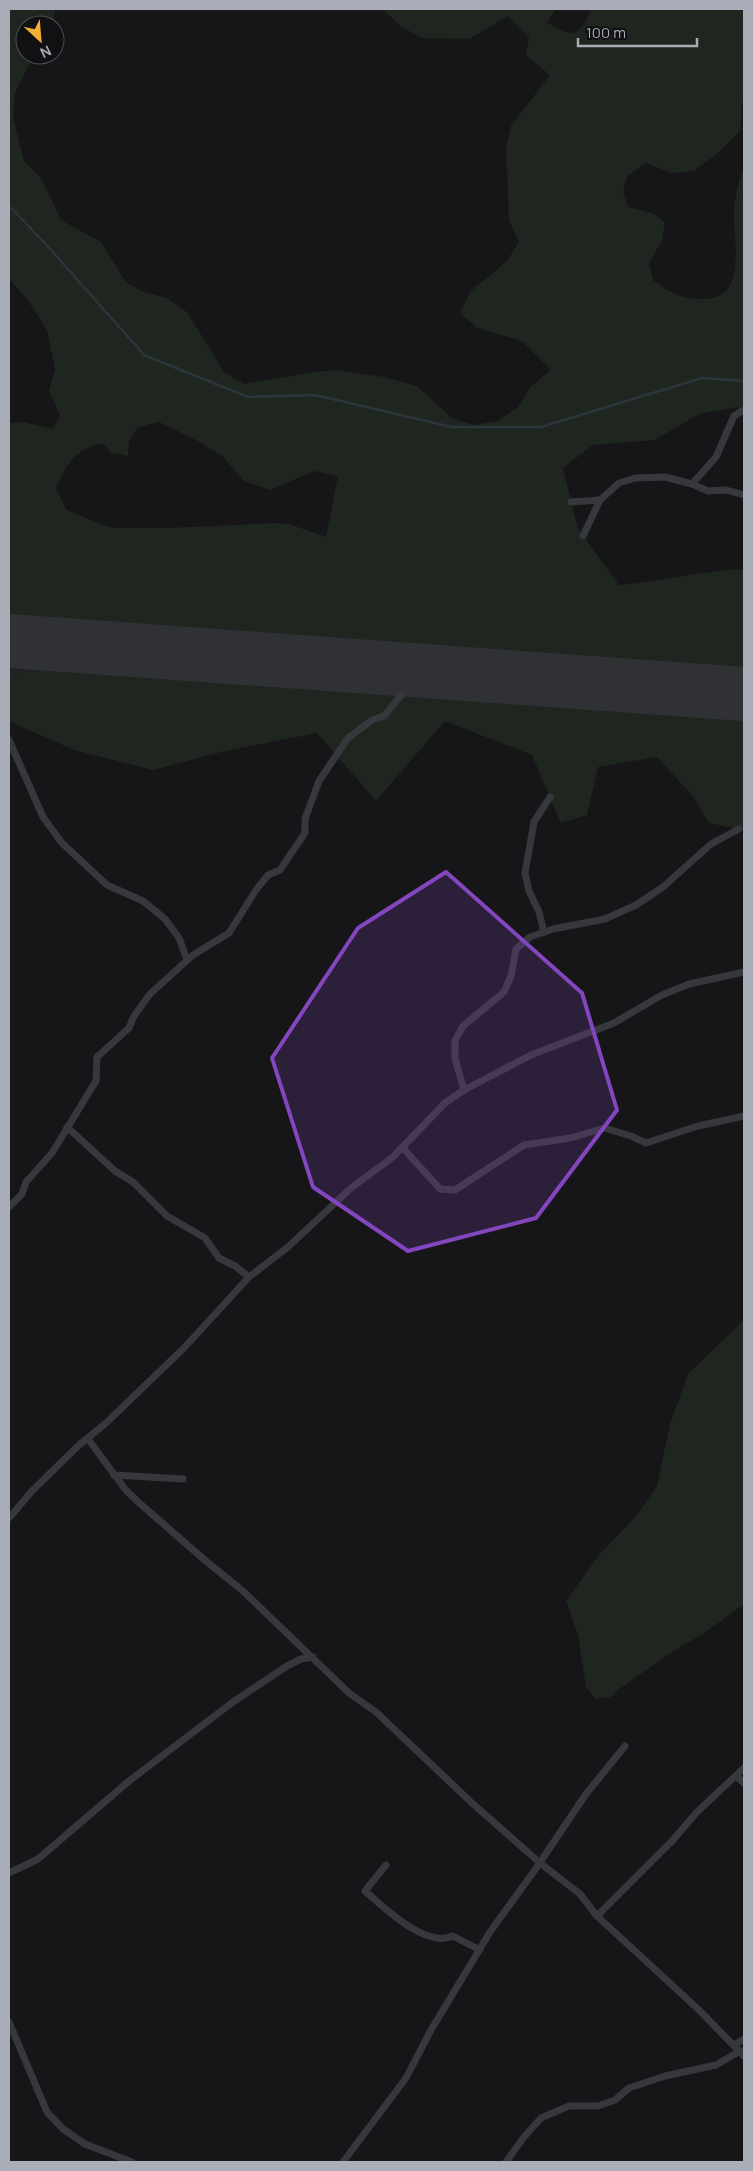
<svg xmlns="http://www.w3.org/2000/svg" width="753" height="2171" font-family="Manrope,sans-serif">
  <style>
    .built { fill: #222225 }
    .green { fill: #1e261f; fill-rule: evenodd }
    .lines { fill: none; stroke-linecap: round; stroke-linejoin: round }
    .stream { stroke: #2c353c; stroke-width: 2.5 }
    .runway { stroke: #303135; stroke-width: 54 }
    .minor { stroke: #37383d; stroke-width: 7 }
    .marked { fill: #8446be; fill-opacity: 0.2; stroke: #8446be; stroke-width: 4; stroke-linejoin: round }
  </style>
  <rect width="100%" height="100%" fill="#161618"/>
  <!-- built -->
  <polygon class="built" points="9,631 328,653 633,677 744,681 744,715 63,666 38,668 9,678"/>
  <!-- green -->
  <g class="green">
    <path d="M9 9H55L53 25H25V55H34L15 93 13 117 24 161 41 178 61 220 101 242 126 282 143 292 167 298 187 312 224 372 244 384 315 372 335 370 384 377 417 386 452 418 474 425 497 421 518 407 531 386 551 370 522 341 477 328 460 313 471 291 507 261 519 242 509 220 506 149 511 126 550 75 526 55 529 37 508 16 469 39 422 38 402 27 382 9H556L547 22C573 39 580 37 591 9H744V101L742 103 740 131 718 153 694 171 671 173 646 163 627 176 623 192 628 207 652 213 665 222 662 240 649 264 653 280C672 294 680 299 705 299 748 298 733 240 734 213 735 197 738 183 744 169V414L737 407 699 414 655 440 593 445 563 468 578 529 619 585C661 581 702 571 744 569V681L633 677 328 653 9 631V423L23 422 53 429 60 415 49 391 55 369 47 330 27 299 9 279ZM159 422 196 440 222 456 244 481 270 490 314 471 338 476 326 537 289 524 275 523 168 528H117L106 526 66 510 56 488C67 464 75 449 102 443L112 453 128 456 129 441 138 427Z"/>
    <polygon points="63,666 744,715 744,830 709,823 692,795 657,757 598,767 587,815 561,823 532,755 445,721 376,801 317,733 221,752 153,770 74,750 9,721 9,678 38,668"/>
    <polygon points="744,1320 744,1604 703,1634 675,1650 619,1689 611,1697 595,1699 586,1687 578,1635 566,1601 599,1555 637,1515 657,1486 670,1424 688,1374"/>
  </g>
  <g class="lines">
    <!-- stream -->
    <polyline class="stream" points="9,206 44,242 144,355 248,397 315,395 452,427 541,427 702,378 744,381"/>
    <!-- runway -->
    <polyline class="runway" points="9,641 744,694"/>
    <!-- minor -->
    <g class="minor">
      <polyline points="692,484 716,457 734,416 742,411"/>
      <polyline points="571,502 600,500"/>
      <polyline points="583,536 600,500 619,483 635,478 665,477 692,484 708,491 726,490 744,495"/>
      <polyline points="9,740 43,817 62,843 107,885 143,901 165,919 179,938 187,960"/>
      <polyline points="544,932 539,912 529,891 525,873 534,822 550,797"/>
      <polyline points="464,1090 455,1058 455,1041 463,1026 504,992 511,976 516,949 530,937 553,929 605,919 636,905 663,887 711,844 739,829"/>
      <polyline points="67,1127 115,1171 133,1182 167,1216 205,1238 219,1258 235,1266 249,1277"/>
      <polyline points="402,1147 440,1189 455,1190 524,1145 570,1138 605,1128 631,1136 646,1143 698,1126 744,1116"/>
      <polyline points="9,1207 22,1194 26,1182 52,1153 96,1081 97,1057 129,1028 134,1016 150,994 193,955 229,933 256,890 268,875 280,870 305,833 305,819 319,781 348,738 372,720 384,716 402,694"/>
      <polyline points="88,1439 125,1489 137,1501 207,1562 243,1591 349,1693 376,1712 472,1803 540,1863 580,1894 597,1916 699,2010 744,2056"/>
      <polyline points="114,1475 183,1479"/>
      <polyline points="9,1518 32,1491 78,1446 106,1423 184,1348 249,1277 288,1247 351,1188 393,1157 445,1103 464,1090 531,1055 614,1023 662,995 689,984 744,972"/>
      <polyline points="736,1776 744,1783"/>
      <path d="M386 1865 365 1891C385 1908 426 1949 453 1936L480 1950"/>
      <polyline points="9,1873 38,1859 129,1781 233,1702 287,1666 301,1659 313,1657"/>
      <polyline points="597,1916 673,1840 697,1812 744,1768"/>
      <polyline points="9,2022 47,2112 63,2129 85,2144 132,2162"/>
      <polyline points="734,2045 744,2039"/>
      <polyline points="343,2162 406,2078 431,2030 490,1932 537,1867 586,1794 625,1746"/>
      <polyline points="506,2162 524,2137 541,2118 569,2106 598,2106 615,2100 629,2088 665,2076 716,2065 740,2051"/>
    </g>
  </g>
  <!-- marked area -->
  <path class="marked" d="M446 872 582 993 617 1110 536 1218 408 1251 313 1187 272 1058 358 928Z"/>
  <!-- border -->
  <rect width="753" height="2171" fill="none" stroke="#a8adb8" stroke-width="20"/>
  <!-- north arrow -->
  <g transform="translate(40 40) rotate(154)"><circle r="24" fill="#111113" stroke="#4d4f55"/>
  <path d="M0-4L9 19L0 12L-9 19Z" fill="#f2b134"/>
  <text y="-8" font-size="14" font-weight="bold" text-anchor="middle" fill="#a8adb8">N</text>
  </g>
  <!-- scale -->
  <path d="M578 38v8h119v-8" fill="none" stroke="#a8adb8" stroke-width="2.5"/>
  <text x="586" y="38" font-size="15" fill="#a8adb8" stroke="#111113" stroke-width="4" paint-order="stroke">100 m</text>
</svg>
